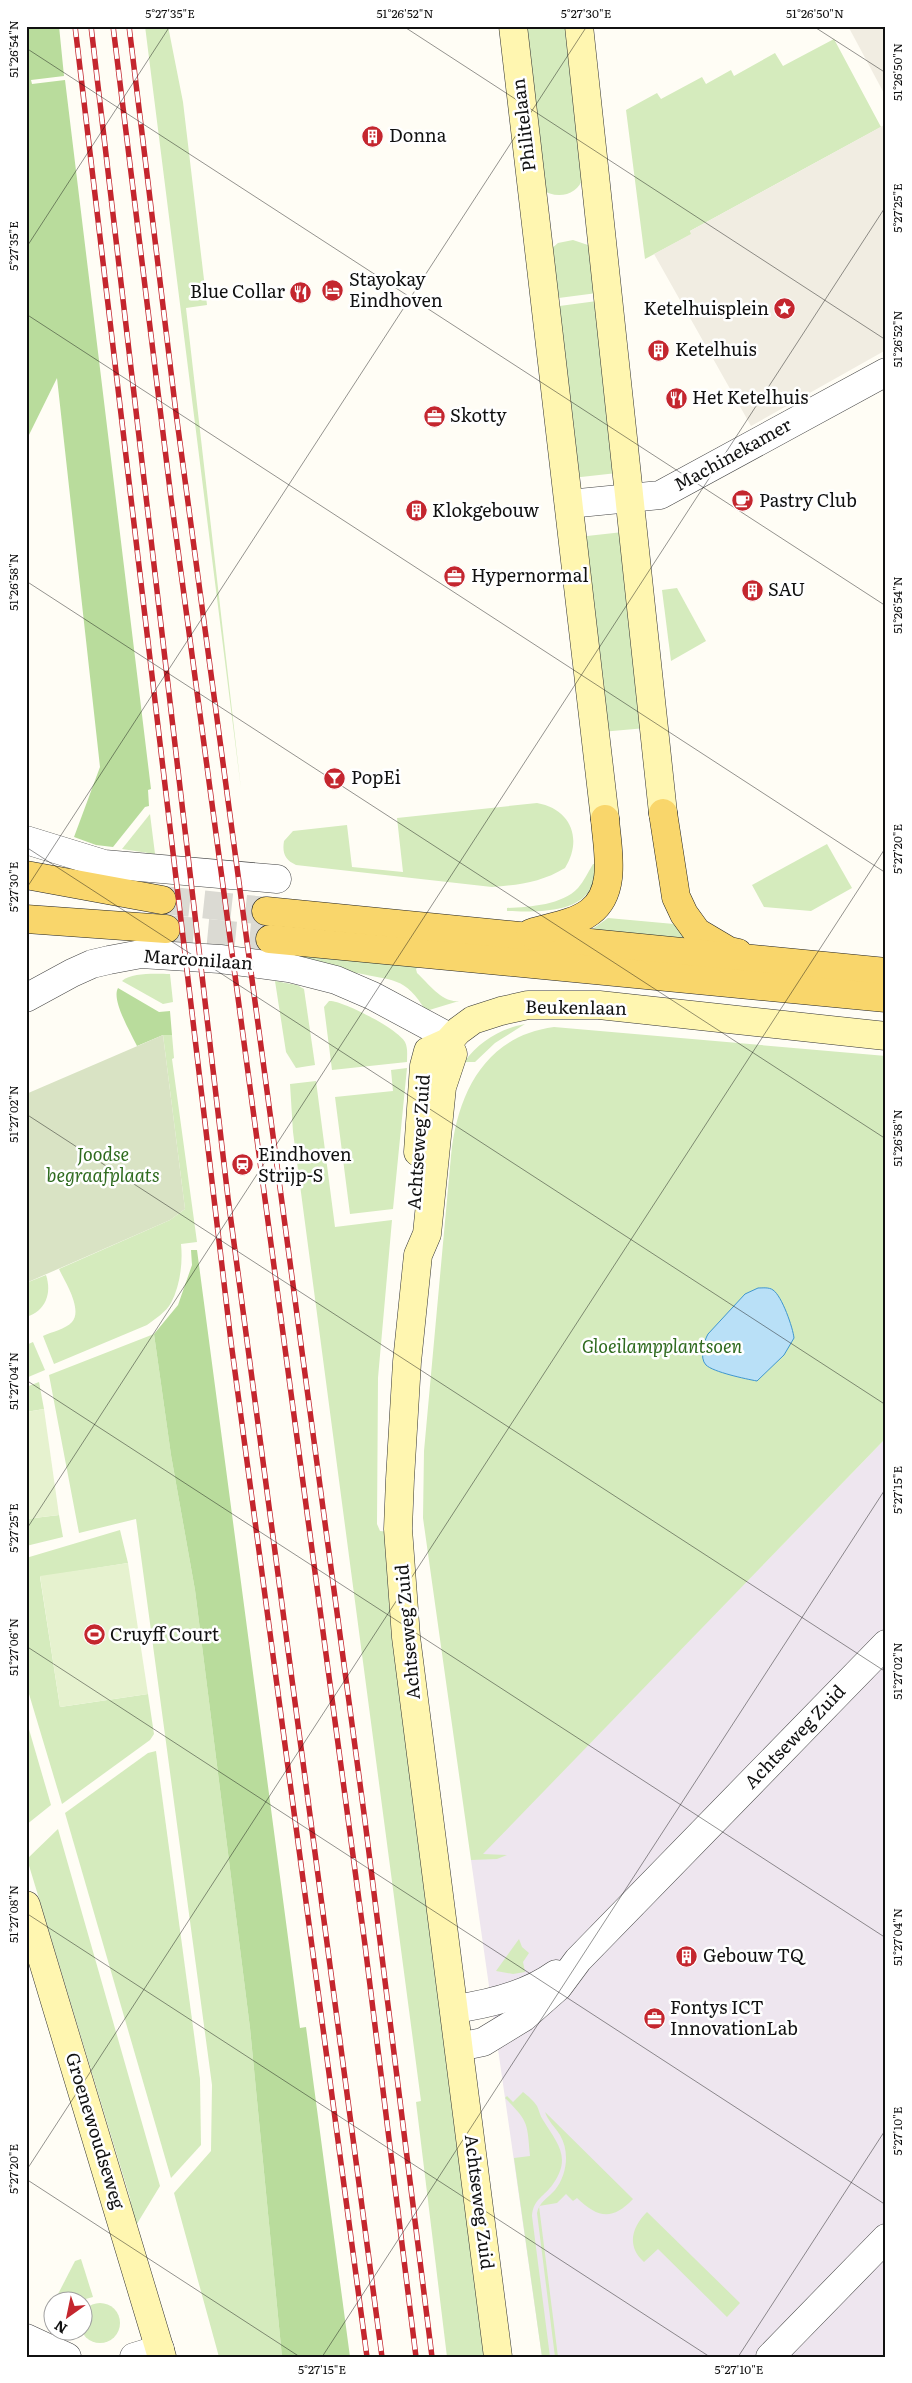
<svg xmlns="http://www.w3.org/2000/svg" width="912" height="2383" font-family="Literata,serif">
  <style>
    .industrial { fill: #eee6ef }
    .green { fill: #d5ebbd }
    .forest { fill: #b9dc9c }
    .cemetery { fill: #d9e3c4 }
    .pitch { fill: #e6f2cf }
    .plaza { fill: #f1ede2 }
    .water { fill: #b9e0f7; stroke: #3f96cf }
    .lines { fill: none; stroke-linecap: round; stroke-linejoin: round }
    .primary-tunnel { stroke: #dbdad3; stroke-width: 28; stroke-dasharray: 28 14; stroke-linecap: butt }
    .street-casing { stroke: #444; stroke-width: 29 }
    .secondary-casing { stroke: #333; stroke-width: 29 }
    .primary-casing { stroke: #222; stroke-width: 29 }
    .street { stroke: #fff; stroke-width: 28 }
    .secondary { stroke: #fff6b0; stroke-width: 28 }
    .primary { stroke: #f9d66b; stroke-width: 28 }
    .rail-casing { stroke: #c4262e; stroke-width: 5.5 }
    .rail { stroke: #fff; stroke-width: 4; stroke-dasharray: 11; stroke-linecap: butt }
    .ticks { fill: none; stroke: #111; stroke-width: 1; stroke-opacity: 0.45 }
    .labels { text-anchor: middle; stroke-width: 5; stroke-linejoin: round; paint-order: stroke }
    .street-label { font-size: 18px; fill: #111; stroke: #fff }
    .poi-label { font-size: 18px; fill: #111; stroke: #fff; text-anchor: start }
    .park-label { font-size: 18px; font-style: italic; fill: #2f6b1f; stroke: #fff }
    .neatline { fill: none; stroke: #111; stroke-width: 2 }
    .ticks-label { font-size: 12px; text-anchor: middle; fill: #111 }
  </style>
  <rect width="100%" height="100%" fill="#fffdf5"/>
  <!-- industrial -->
  <polygon class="industrial" points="886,1438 886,2357 542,2357 471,1860 474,1855 482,1854"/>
  <!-- green -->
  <g class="green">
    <polygon points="145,26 168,26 183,102 207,305 186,308 241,789"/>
    <path d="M519 26H567L583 177C578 196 556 200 541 189Z"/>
    <polygon points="834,39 881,127 690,231 692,234 645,259 626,110 657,93 661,99 702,77 706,84 731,70 734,76 775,53 783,66"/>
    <polygon points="573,240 588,245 592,253 597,293 551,299 551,249 558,243"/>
    <polygon points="597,301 617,473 572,478 552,307"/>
    <polygon points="623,532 646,728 601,732 578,537"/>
    <polygon points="677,588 706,641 671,661 662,590"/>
    <path d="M537 803C571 809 583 839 565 868 542 882 519 885 492 887L296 865C285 860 282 853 284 841L293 831 347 825 352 867 403 872 397 818Z"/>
    <polygon points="150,814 155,854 122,849"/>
    <polygon points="827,844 852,888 811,911 764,907 752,885"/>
    <path d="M593 864H599C596 875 593 889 584 897 567 913 530 912 507 911V908C530 907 562 905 578 888 584 881 588 872 593 864Z"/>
    <polygon points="608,918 674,924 688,940 591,930"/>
    <path d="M292 953 418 967 416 969 417 973C429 984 442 1003 459 1001L426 1011C405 976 392 981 357 973L354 978 292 958Z"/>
    <path d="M170 974 173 1002 163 1004 122 981C132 972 157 974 170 974Z"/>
    <polygon points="275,981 297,985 304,989 315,1065 296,1068 286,1052"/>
    <path d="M329 1001C342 1000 398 1029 405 1042 408 1048 407 1055 407 1062L332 1070 324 1007Z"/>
    <path d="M525 1024 495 1043 475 1062H464C480 1041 499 1029 525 1024Z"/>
    <path d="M554 1027 886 1056V1438L483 1854 507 1855 497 1859 471 1860 423 1518 424 1451 451 1156C457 1094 485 1036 554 1027Z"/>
    <path d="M163 1035H172L174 1058 172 1059 197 1242 181 1244C183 1263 180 1286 171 1303 166 1312 155 1319 147 1325L54 1364 43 1336C51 1332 66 1329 72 1322 83 1309 65 1282 59 1269L170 1220 185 1209Z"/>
    <polygon points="407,1068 393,1209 350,1214 335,1097 393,1091 391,1070"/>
    <polygon points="316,1081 335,1227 392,1220 378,1378 377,1524 380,1531 390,1532 488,2357 447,2357 416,2102 421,2101 293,1132 290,1084"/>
    <path d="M46 1275C52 1293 46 1311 26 1317V1283Z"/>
    <polygon points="154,1334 171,1455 195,1590 250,2028 282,2357 219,2357 174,2193 211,2151 212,2085 136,1519 79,1533 49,1375"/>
    <polygon points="33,1342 45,1370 26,1378 26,1345"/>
    <polygon points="39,1382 44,1409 26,1412 26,1387"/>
    <polygon points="59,1515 63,1537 26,1546 26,1519"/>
    <polygon points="120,1530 128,1563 40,1577 60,1707 148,1694 154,1734 150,1740 62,1804 26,1684 26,1558"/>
    <polygon points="26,1719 51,1805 26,1825"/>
    <polygon points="156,1751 200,2079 201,2145 171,2178 65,1813 148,1753"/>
    <polygon points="58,1829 160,2186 135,2227 130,2198 27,1859"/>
    <polygon points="519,1939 522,1947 529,1953 523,1962 525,1972 513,1974 496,1971"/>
    <path d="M523 2092C528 2096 534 2101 537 2106 539 2110 540 2116 543 2120 557 2143 572 2157 553 2184 545 2196 533 2199 532 2216L550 2357H542L514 2158 530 2156C527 2123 529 2122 505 2098L507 2096 513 2102Z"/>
    <path d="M545 2112 633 2199C612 2221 598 2218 577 2198L573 2201 566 2194 557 2203 539 2206 558 2357H555L537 2213C539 2202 548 2198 555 2190 567 2175 570 2152 560 2135 555 2127 548 2121 545 2112Z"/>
    <path d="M647 2212 740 2303 727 2317 658 2249 644 2262C626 2246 632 2227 647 2212Z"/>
    <polygon points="81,2259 93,2297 82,2300 55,2300 75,2261"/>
    <circle cx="100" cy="2323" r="20"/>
  </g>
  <!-- forest -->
  <g class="forest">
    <polygon points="26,26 59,26 64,76 31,80 32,84 65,80 151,789 148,790 149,806 145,807 113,847 96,845 74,837 100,767 57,378 26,441"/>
    <path d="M118 988 159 1012 170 1011 172 1035H163L137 1046C131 1033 111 1000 118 988Z"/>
    <polygon points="191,1250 197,1250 300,2028 306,2027 350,2357 282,2357 250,2028 195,1590 171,1455 154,1334 178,1305 192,1265"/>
  </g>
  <!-- cemetery -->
  <polygon class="cemetery" points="163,1035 185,1209 170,1220 26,1283 26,1094"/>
  <!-- pitch -->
  <g class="pitch">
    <polygon points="44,1409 59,1515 26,1519 26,1412"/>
    <polygon points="128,1563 148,1694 60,1707 40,1576"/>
  </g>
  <!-- plaza -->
  <g class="plaza">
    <polygon points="848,26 886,26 886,97"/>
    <polygon points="886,124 886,350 751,426 654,254 691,234 690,231"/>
  </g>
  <!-- water -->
  <path class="water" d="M758 1288C763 1288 769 1287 773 1290 782 1296 793 1328 794 1338L784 1355 757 1381C746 1379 713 1372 706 1365 699 1358 704 1341 708 1334L745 1294Z"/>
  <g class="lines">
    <!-- primary-tunnel -->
    <g class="primary-tunnel">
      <polyline points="162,900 266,911"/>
      <polyline points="166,929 270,939"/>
    </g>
    <defs>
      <g id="street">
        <polyline points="569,504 660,495 886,372"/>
        <polyline points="26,840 104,864 277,879"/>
        <polyline points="26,998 72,973 92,964 109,960 141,954 220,959 289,968 336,980 373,996 451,1038"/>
        <path d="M454 2009C490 2004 527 1995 556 1974"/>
        <polyline points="459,2047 483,2042 524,2017 558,1987 578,1960 886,1644"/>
        <polyline points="26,2338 67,2357"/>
        <polyline points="134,2357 160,2349"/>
        <polyline points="770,2357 886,2238"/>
      </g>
      <g id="secondary">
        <polyline points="513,26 605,819"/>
        <polyline points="579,26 663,813"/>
        <polyline points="448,1042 453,1054 442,1087 427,1234 418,1255 407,1362 400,1479 398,1529 406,1637 498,2357"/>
        <polyline points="418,1152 424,1066 428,1051 448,1042 458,1031 473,1020 501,1011 528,1005 599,1005 886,1036"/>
        <polyline points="26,1905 162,2357"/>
      </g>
      <g id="primary">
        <polyline points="663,813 676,897 684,914 697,932 729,951 738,953"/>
        <polyline points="26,875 162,900"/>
        <polyline points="266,911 886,972"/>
        <polyline points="26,919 166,929"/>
        <path d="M531 933C550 927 574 924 590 912 618 891 607 848 605 819"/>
        <polyline points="270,939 886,998"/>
      </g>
    </defs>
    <!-- street casing -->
    <use href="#street" class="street-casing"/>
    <!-- secondary casing -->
    <use href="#secondary" class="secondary-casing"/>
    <!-- primary casing -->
    <use href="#primary" class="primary-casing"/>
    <!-- street -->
    <use href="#street" class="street"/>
    <!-- secondary -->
    <use href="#secondary" class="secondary"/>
    <!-- primary -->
    <use href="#primary" class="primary"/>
    <defs>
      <g id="rail">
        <polyline points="75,26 231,1342 367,2357"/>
        <polyline points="91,26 228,1198 382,2357"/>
        <polyline points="113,26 171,498 365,1945 416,2357"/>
        <polyline points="129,26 176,413 365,1821 432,2357"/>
      </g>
    </defs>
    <!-- rail casing -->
    <use href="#rail" class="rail-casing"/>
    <!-- rail -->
    <use href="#rail" class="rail"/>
  </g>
  <!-- ticks -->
  <path class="ticks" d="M403 26 886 340M813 26 886 73M26 48 886 606M26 248 170 26M26 314 886 873M26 581 886 1139M26 847 886 1405M26 889 587 26M26 1114 886 1672M26 1380 886 1938M26 1530 886 206M26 1646 886 2205M26 1913 710 2357M26 2171 886 847M26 2179 300 2357M322 2357 886 1488M738 2357 886 2129"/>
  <!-- icons -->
  <defs>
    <symbol id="building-disc" viewBox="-11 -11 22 22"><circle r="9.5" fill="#c4262e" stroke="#fff"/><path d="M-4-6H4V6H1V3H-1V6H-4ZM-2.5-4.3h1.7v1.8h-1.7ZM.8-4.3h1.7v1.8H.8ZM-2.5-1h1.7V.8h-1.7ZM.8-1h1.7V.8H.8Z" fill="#fff"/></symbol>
    <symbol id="hotel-disc" viewBox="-11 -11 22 22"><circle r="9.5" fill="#c4262e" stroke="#fff"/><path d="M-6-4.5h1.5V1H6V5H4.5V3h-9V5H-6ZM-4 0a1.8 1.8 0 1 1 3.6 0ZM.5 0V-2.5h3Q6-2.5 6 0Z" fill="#fff"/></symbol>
    <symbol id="restaurant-disc" viewBox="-11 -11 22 22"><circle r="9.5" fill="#c4262e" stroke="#fff"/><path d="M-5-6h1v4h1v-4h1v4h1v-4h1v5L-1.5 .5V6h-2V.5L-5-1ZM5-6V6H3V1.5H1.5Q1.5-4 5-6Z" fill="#fff"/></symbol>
    <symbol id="sight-disc" viewBox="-11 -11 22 22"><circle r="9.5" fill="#c4262e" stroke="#fff"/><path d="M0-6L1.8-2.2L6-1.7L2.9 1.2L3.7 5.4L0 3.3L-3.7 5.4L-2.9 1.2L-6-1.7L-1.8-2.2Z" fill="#fff"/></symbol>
    <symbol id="office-disc" viewBox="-11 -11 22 22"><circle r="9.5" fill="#c4262e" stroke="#fff"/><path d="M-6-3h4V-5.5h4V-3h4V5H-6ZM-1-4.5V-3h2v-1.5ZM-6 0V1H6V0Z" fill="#fff"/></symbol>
    <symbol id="cafe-disc" viewBox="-11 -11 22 22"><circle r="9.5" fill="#c4262e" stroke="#fff"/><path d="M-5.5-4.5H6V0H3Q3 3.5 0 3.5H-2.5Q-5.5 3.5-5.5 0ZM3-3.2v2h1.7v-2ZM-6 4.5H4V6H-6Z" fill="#fff"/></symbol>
    <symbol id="bar-disc" viewBox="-11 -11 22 22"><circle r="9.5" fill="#c4262e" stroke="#fff"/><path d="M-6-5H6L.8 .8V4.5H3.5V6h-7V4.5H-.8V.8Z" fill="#fff"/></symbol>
    <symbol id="station-disc" viewBox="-11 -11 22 22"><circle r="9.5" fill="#c4262e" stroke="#fff"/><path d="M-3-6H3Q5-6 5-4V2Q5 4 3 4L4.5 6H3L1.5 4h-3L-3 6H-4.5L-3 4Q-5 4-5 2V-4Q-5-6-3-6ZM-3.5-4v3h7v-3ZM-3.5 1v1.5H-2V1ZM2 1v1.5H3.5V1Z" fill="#fff"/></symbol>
    <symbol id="stadium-disc" viewBox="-11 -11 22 22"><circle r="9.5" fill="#c4262e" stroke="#fff"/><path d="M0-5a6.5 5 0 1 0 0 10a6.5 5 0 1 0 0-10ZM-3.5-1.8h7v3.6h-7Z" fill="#fff"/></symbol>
  </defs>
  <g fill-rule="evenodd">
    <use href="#building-disc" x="360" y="124" width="25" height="25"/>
    <use href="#hotel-disc" x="320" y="278" width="25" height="25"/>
    <use href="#restaurant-disc" x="288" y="280" width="25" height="25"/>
    <use href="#sight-disc" x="772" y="296" width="25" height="25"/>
    <use href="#building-disc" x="646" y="338" width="25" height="25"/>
    <use href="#restaurant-disc" x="664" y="386" width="25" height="25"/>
    <use href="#office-disc" x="422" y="404" width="25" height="25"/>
    <use href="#cafe-disc" x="730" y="488" width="25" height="25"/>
    <use href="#building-disc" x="404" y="498" width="25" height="25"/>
    <use href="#office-disc" x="442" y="564" width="25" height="25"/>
    <use href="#building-disc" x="740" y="578" width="25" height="25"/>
    <use href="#bar-disc" x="322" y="766" width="25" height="25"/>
    <use href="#station-disc" x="230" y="1152" width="25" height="25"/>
    <use href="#stadium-disc" x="82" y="1622" width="25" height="25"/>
    <use href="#building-disc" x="674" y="1944" width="25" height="25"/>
    <use href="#office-disc" x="642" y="2006" width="25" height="25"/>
  </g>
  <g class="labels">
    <!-- street labels -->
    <g class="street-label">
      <text transform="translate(524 125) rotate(-97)" y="6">Philitelaan</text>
      <text transform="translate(733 455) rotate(-29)" y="6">Machinekamer</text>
      <text transform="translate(198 960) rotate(4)" y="6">Marconilaan</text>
      <text transform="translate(576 1008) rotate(1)" y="6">Beukenlaan</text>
      <text transform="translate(419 1142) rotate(-86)" y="6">Achtseweg Zuid</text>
      <text transform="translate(408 1632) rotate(-95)" y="6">Achtseweg Zuid</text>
      <text transform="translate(795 1737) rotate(-46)" y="6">Achtseweg Zuid</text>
      <text transform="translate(95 2131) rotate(73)" y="6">Groenewoudseweg</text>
      <text transform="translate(479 2202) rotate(83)" y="6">Achtseweg Zuid</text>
    </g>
    <!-- poi labels -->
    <g class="poi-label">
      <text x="389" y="142">Donna</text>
      <text x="349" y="286">Stayokay<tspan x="349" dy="21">Eindhoven</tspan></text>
      <text x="285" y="298" text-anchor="end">Blue Collar</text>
      <text x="769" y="315" text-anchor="end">Ketelhuisplein</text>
      <text x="675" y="356">Ketelhuis</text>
      <text x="692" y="404">Het Ketelhuis</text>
      <text x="450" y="422">Skotty</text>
      <text x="759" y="507">Pastry Club</text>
      <text x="432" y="517">Klokgebouw</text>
      <text x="471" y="582">Hypernormal</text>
      <text x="768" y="596">SAU</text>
      <text x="351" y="784">PopEi</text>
      <text x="258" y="1161">Eindhoven<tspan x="258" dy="21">Strijp-S</tspan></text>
      <text x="110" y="1641">Cruyff Court</text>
      <text x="703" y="1962">Gebouw TQ</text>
      <text x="670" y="2014">Fontys ICT<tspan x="670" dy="21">InnovationLab</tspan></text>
    </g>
    <!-- park labels -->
    <g class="park-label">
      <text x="103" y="1161">Joodse<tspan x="103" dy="21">begraafplaats</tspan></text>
      <text x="662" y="1353">Gloeilampplantsoen</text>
    </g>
  </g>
  <!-- border -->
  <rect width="912" height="2383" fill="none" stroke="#ffffff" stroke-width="55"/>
  <!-- north arrow -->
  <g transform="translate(68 2316) rotate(213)"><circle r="24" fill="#ffffff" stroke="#a0a0a0"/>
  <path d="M0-4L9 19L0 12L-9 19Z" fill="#c4262e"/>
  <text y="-8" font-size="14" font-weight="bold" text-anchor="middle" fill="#111111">N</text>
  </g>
  <rect x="28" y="28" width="856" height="2328" class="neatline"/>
  <g class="ticks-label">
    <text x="170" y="18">5°27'35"E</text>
    <text x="405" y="18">51°26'52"N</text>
    <text x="586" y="18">5°27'30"E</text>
    <text x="815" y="18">51°26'50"N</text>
    <text transform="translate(14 49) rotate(-90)" y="4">51°26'54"N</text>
    <text transform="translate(898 72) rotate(-90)" y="4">51°26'50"N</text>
    <text transform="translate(898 208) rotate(-90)" y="4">5°27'25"E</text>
    <text transform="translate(14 246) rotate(-90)" y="4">5°27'35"E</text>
    <text transform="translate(898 339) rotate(-90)" y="4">51°26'52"N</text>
    <text transform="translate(14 582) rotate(-90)" y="4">51°26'58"N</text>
    <text transform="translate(898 605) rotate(-90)" y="4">51°26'54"N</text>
    <text transform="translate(898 849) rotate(-90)" y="4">5°27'20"E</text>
    <text transform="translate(14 887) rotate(-90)" y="4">5°27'30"E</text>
    <text transform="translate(14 1114) rotate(-90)" y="4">51°27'02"N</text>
    <text transform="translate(898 1138) rotate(-90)" y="4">51°26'58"N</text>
    <text transform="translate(14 1381) rotate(-90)" y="4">51°27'04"N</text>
    <text transform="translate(898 1490) rotate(-90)" y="4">5°27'15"E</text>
    <text transform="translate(14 1528) rotate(-90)" y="4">5°27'25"E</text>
    <text transform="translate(14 1647) rotate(-90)" y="4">51°27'06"N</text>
    <text transform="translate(898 1671) rotate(-90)" y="4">51°27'02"N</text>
    <text transform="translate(14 1914) rotate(-90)" y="4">51°27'08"N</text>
    <text transform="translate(898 1937) rotate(-90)" y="4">51°27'04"N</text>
    <text transform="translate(898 2131) rotate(-90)" y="4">5°27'10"E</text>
    <text transform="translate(14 2169) rotate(-90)" y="4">5°27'20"E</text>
    <text x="322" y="2374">5°27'15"E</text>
    <text x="739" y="2374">5°27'10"E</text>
  </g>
</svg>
